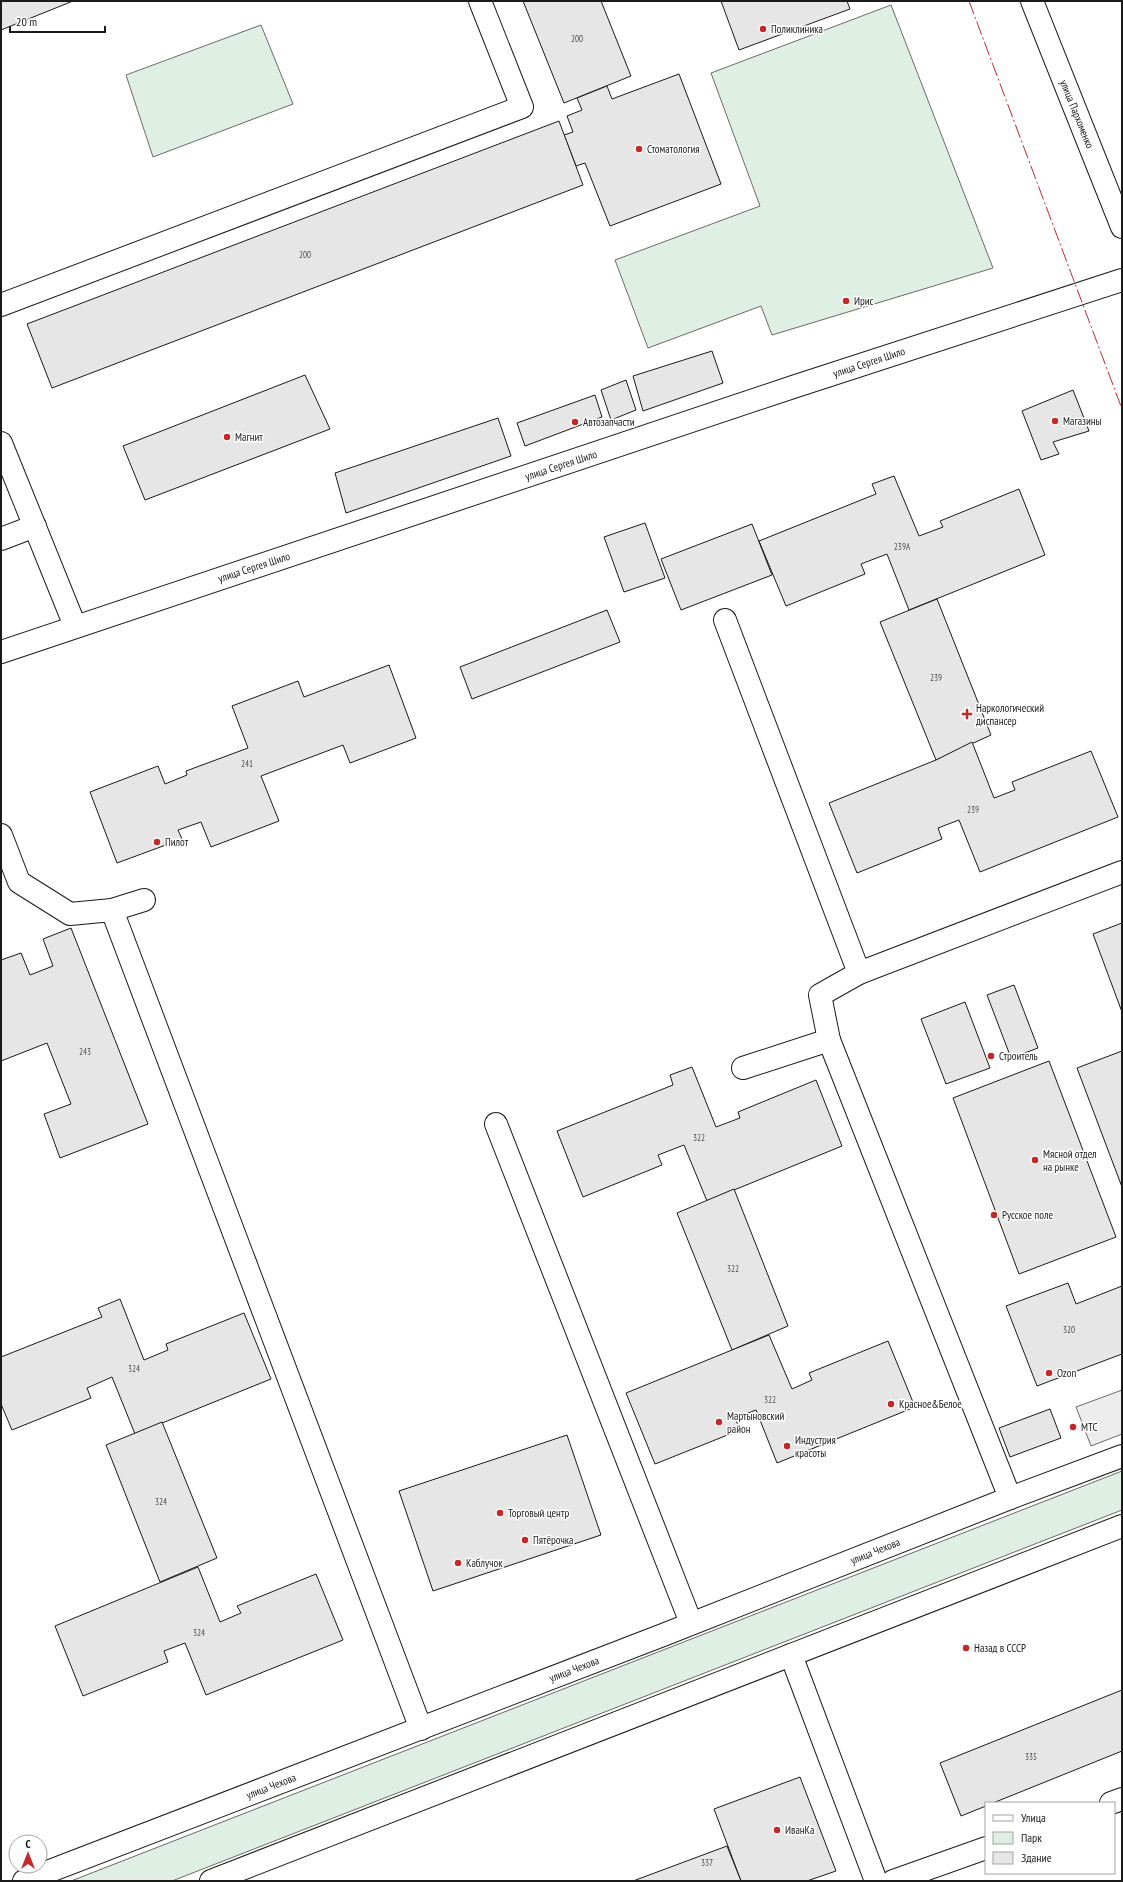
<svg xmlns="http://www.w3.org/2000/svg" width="1123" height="1882" font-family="'PT Sans Narrow',sans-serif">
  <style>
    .green { fill: #e0efe3; stroke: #6a6a6a }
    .parking { fill: #ededed; stroke: #6a6a6a }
    .building { fill: #e6e6e6; stroke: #1a1a1a }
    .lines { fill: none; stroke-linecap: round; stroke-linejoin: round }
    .minor-casing { stroke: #1a1a1a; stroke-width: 24 }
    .major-casing { stroke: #1a1a1a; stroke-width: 24 }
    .minor { stroke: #fff; stroke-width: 22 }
    .major { stroke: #fff; stroke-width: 22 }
    .power { stroke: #c62828; stroke-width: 1; stroke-dasharray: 14 3 2 3; stroke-linecap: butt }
    .poi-dot { fill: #c62828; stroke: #fff; stroke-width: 1.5 }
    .labels { text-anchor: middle; stroke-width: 3; stroke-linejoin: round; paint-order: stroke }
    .number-label { font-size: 9px; fill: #4d4d4d }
    .poi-label { font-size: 11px; fill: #1a1a1a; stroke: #fff; text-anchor: start }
    .street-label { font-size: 11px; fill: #1a1a1a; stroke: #fff }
  </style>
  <rect width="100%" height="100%" fill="#fff"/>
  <!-- green -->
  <g class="green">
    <polygon points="891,5 993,268 772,335 761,306 648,348 615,260 760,206 711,73"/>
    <polygon points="261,25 293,104 153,157 126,75"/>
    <polygon points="1122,1471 1122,1510 172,1881 71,1881"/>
  </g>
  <!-- parking -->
  <polygon class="parking" points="1122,1390 1122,1434 1091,1446 1076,1407"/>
  <!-- building -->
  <g class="building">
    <polygon points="1,1 73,1 1,30"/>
    <polygon points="523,1 601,1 631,76 564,103"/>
    <polygon points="721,1 847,1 850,9 739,50"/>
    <polygon points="679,74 721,184 610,226 585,163 576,166 564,135 573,132 567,116 582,110 577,98 607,86 612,99"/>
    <polygon points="559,121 583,185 52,388 27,324"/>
    <polygon points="712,351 723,383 643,411 633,376"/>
    <polygon points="305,375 330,429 145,500 123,446"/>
    <polygon points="626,380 636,410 611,420 601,390"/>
    <polygon points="1073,390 1089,431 1053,442 1059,454 1041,460 1022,411"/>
    <polygon points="595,395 602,417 525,446 517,423"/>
    <polygon points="498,418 511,456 346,513 335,473"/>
    <polygon points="894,476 919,536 943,527 940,521 1019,489 1045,555 909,610 887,554 861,564 865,574 786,606 759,541 876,494 872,484"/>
    <polygon points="645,523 665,578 624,592 604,537"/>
    <polygon points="752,524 772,575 681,610 661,559"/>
    <polygon points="937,599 991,735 936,760 880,622"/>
    <polygon points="607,610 620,642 472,699 460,667"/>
    <polygon points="389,665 416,738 350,763 343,745 261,776 279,821 211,847 201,822 178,830 182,839 117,863 90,792 158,766 165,784 187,775 186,771 248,748 232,706 298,681 304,697"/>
    <polygon points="972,742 994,798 1015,790 1012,782 1091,751 1118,817 980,872 959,820 938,828 942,839 857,873 829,803 936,760"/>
    <polygon points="1122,923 1122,1012 1093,934"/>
    <polygon points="71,928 148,1124 60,1158 44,1114 71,1104 47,1043 1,1061 1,960 21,953 30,975 53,966 43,939"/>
    <polygon points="1014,985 1038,1048 1011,1058 987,995"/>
    <polygon points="965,1002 990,1068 946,1084 921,1019"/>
    <polygon points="1122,1051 1122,1187 1077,1068"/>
    <polygon points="1049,1061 1116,1237 1019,1274 953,1098"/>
    <polygon points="692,1067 716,1127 740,1118 738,1112 816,1080 842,1146 707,1201 684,1145 658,1155 662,1165 583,1197 557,1131 673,1085 670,1075"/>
    <polygon points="734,1189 788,1326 732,1350 677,1213"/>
    <polygon points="1068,1283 1076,1304 1122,1286 1122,1354 1037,1386 1006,1306"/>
    <polygon points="120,1299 144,1360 168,1350 166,1344 244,1313 271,1379 135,1434 112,1377 87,1388 91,1398 12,1430 1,1404 1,1357 102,1317 98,1308"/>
    <polygon points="769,1335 792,1389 812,1380 809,1373 888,1341 915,1407 777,1463 756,1410 735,1418 740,1430 655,1464 626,1393"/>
    <polygon points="1050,1409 1061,1438 1010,1457 999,1428"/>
    <polygon points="162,1422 217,1558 160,1582 106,1445"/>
    <polygon points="567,1435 601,1535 433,1591 399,1491"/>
    <polygon points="198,1567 220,1622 241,1613 237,1606 316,1574 343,1640 206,1695 185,1643 164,1651 168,1662 83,1696 55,1626"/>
    <polygon points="1122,1690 1122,1751 993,1803 986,1803 986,1806 961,1816 940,1763"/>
    <polygon points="800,1777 836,1871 807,1881 741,1881 714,1809"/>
    <polygon points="727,1846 741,1881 633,1881"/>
  </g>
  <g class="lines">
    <defs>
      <g id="minor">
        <polyline points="1032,1 1122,227"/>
        <polyline points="1,305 522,107 480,1"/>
        <polyline points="1,443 75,626"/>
        <polyline points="1,539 35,526"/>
        <polyline points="725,620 859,973 1122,872"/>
        <polyline points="1,652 793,387 1122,280"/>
        <polyline points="1,835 19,882 70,914 112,910 421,1729"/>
        <polyline points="112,910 144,900"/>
        <polyline points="829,1040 820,995 859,973"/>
        <polyline points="743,1068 829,1040 1010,1498"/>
        <polyline points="496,1124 691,1623"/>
        <polyline points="791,1655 876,1881"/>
        <polyline points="1111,1803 1122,1799"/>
        <polyline points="893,1881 986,1848"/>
      </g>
      <g id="major">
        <polyline points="24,1881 663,1635 1010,1498 1122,1456"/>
        <polyline points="211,1881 1122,1526"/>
      </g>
    </defs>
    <!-- minor casing -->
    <use href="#minor" class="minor-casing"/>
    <!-- major casing -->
    <use href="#major" class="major-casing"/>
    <!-- minor -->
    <use href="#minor" class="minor"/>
    <!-- major -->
    <use href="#major" class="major"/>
    <!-- power -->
    <polyline class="power" points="969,1 1122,409"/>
  </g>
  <!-- markers -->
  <g class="poi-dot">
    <circle cx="763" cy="29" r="4"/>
    <circle cx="639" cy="149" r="4"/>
    <circle cx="846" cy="301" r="4"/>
    <circle cx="1055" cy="421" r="4"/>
    <circle cx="575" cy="422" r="4"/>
    <circle cx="227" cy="437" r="4"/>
    <path d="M965 708h4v4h4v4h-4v4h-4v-4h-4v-4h4z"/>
    <circle cx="157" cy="842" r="4"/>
    <circle cx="991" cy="1056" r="4"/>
    <circle cx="1035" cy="1160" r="4"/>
    <circle cx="994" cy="1215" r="4"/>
    <circle cx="1049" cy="1373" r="4"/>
    <circle cx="891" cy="1404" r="4"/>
    <circle cx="719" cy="1422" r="4"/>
    <circle cx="1073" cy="1427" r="4"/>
    <circle cx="787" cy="1446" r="4"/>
    <circle cx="500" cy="1513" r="4"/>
    <circle cx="525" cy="1540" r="4"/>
    <circle cx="458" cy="1563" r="4"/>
    <circle cx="966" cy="1648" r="4"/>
    <circle cx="777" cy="1830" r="4"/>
  </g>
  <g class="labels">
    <!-- number labels -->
    <g class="number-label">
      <text x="577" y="42">200</text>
      <text x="305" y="258">200</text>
      <text x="902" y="550">239А</text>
      <text x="936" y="681">239</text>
      <text x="247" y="767">241</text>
      <text x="973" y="813">239</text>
      <text x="85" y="1055">243</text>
      <text x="699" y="1141">322</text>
      <text x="733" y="1272">322</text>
      <text x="1069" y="1333">320</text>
      <text x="134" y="1372">324</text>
      <text x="770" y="1403">322</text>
      <text x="161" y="1505">324</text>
      <text x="199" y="1636">324</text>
      <text x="1031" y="1760">335</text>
      <text x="707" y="1866">337</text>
    </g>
    <!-- poi labels -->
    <g class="poi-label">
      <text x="771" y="33">Поликлиника</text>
      <text x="647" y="153">Стоматология</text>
      <text x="854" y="305">Ирис</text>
      <text x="1063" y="425">Магазины</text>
      <text x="583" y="426">Автозапчасти</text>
      <text x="235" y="441">Магнит</text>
      <text x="976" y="712">Наркологический<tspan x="976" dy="13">диспансер</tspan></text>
      <text x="165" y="846">Пилот</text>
      <text x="999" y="1060">Строитель</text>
      <text x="1043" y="1158">Мясной отдел<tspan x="1043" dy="13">на рынке</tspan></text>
      <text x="1002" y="1219">Русское поле</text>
      <text x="1057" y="1377">Ozon</text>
      <text x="899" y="1408">Красное&amp;Белое</text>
      <text x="727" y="1420">Мартыновский<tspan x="727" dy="13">район</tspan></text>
      <text x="1081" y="1431">МТС</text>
      <text x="795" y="1444">Индустрия<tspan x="795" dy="13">красоты</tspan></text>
      <text x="508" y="1517">Торговый центр</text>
      <text x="533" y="1544">Пятёрочка</text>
      <text x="466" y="1567">Каблучок</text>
      <text x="974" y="1652">Назад в СССР</text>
      <text x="785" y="1834">ИванКа</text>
    </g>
    <!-- street labels -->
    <g class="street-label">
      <text transform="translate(1077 114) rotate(68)" y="4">улица Пархоменко</text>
      <text transform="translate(869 362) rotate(-18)" y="4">улица Сергея Шило</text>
      <text transform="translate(561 465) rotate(-18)" y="4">улица Сергея Шило</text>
      <text transform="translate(254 567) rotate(-18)" y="4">улица Сергея Шило</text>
      <text transform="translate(875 1551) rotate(-22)" y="4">улица Чехова</text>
      <text transform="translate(574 1669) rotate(-21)" y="4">улица Чехова</text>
      <text transform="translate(271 1786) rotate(-21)" y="4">улица Чехова</text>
    </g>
  </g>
  <!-- border -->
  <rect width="1123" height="1882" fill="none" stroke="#1a1a1a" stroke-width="4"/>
  <!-- legend -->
  <rect x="985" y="1802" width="130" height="72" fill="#ffffff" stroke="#a3a3a3"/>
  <rect x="993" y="1815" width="20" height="6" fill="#ffffff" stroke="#a3a3a3"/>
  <text x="1021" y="1822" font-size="12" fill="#1a1a1a">Улица</text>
  <rect x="993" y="1832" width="20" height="12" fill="#e0efe3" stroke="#a3a3a3"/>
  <text x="1021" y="1842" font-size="12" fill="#1a1a1a">Парк</text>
  <rect x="993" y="1852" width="20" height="12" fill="#e6e6e6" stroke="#a3a3a3"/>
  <text x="1021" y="1862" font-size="12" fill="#1a1a1a">Здание</text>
  <!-- north arrow -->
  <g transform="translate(28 1854)"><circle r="19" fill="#ffffff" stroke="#a3a3a3"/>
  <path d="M0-3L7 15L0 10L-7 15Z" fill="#c62828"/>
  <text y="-6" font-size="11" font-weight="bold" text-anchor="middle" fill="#1a1a1a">С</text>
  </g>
  <!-- scale -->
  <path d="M10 26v6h95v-6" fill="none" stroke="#1a1a1a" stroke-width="2"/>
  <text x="16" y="26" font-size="12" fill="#1a1a1a" stroke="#ffffff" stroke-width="3" paint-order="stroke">20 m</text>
</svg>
